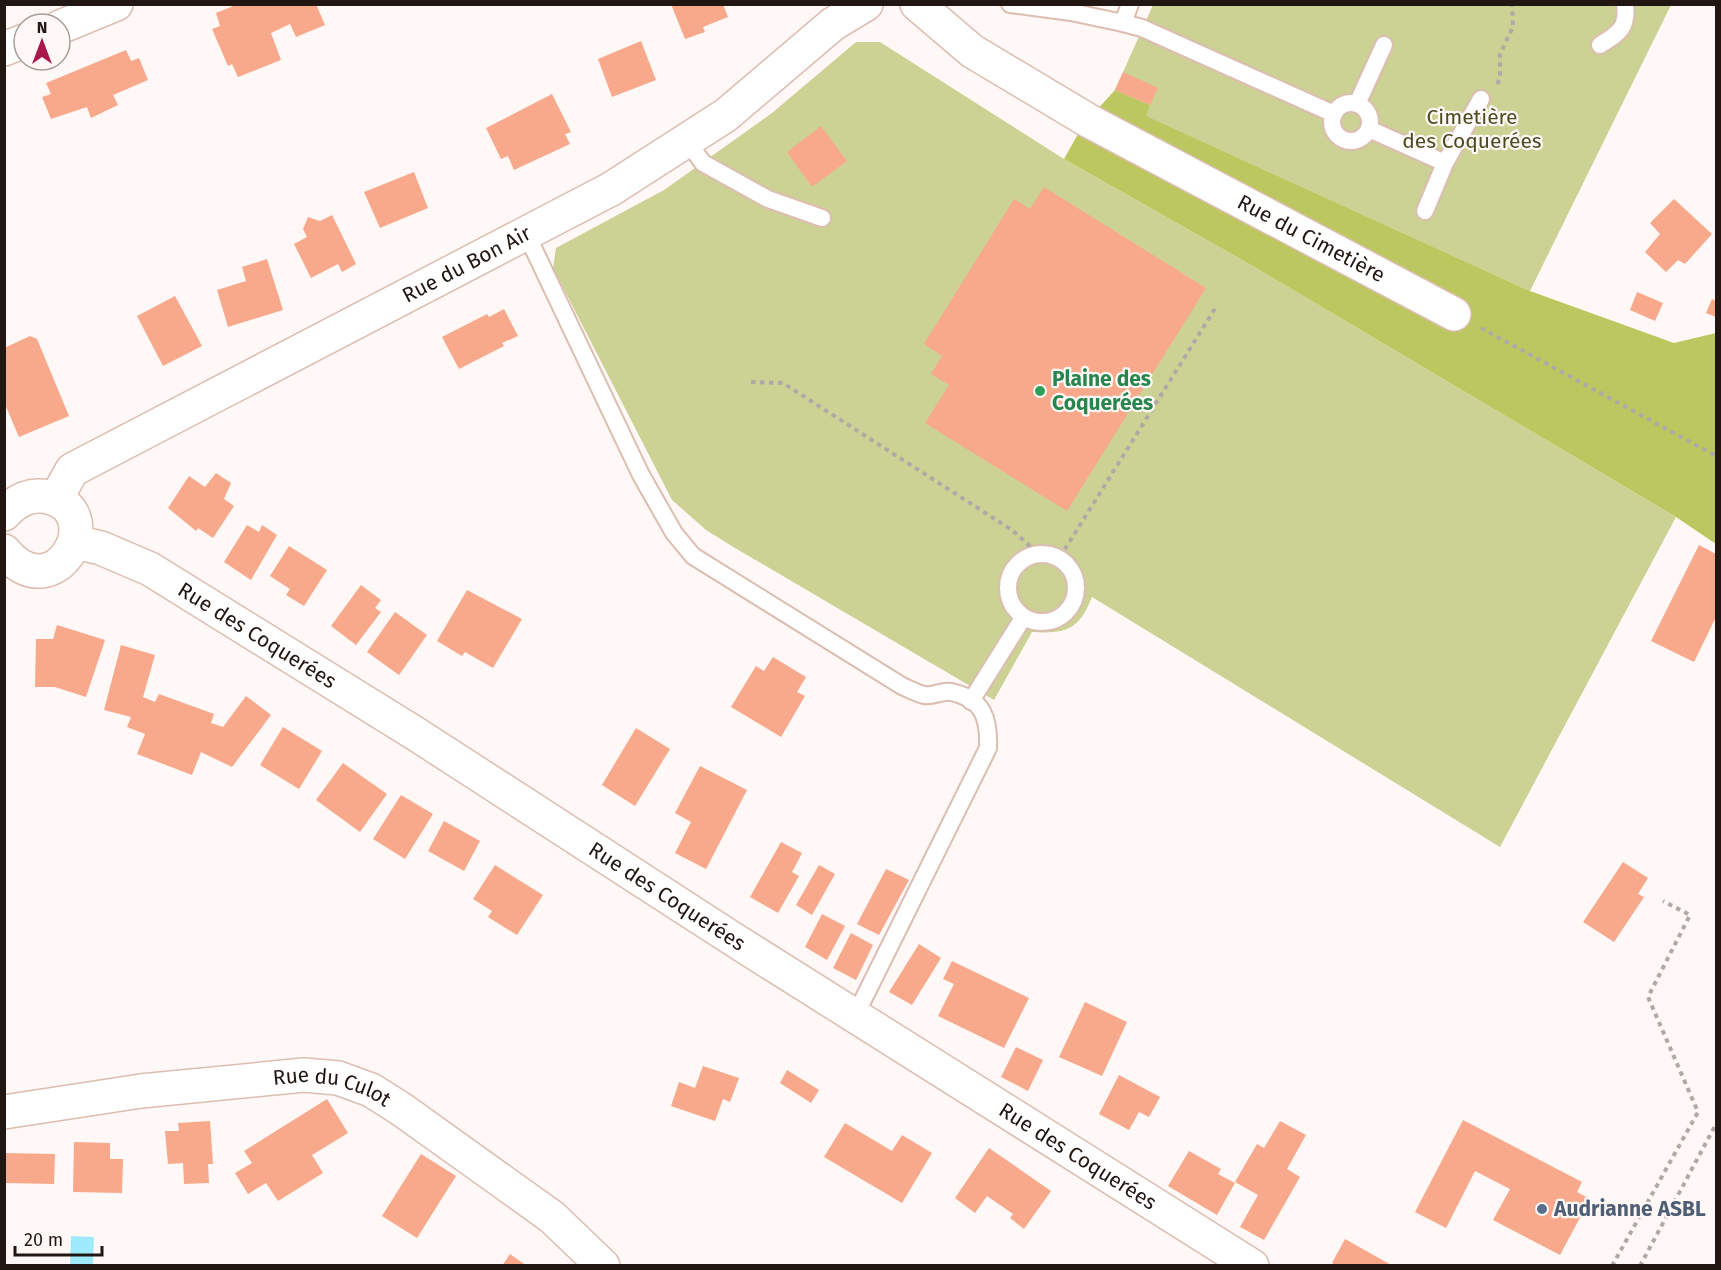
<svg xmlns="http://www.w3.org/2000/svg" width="1721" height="1270" font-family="'Fira Sans',sans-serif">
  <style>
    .green { fill: #cbd294 }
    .forest { fill: #bdc75f }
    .water { fill: #a0eafd }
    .building { fill: #f9a98b }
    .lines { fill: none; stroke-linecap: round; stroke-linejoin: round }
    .lane-casing { stroke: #dcbdb1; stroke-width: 20 }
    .street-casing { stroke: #dcbdb1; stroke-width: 36 }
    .secondary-casing { stroke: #dcbdb1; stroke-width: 36 }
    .path { stroke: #b2a9a6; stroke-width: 4; stroke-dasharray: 4.5 4.5; stroke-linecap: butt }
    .lane { stroke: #fff; stroke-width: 16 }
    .street { stroke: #fff; stroke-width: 33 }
    .secondary { stroke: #fff; stroke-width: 33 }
    .leisure-dot { fill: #2e9e5b; stroke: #fff8f6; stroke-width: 2 }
    .service-dot { fill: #5c6f8a; stroke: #fff8f6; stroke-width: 2 }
    .labels { text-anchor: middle; stroke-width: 4.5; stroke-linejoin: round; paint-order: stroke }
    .park-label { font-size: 21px; fill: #484c21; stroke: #fff8f6 }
    .street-label { font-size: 21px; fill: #211611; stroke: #fff8f6 }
    .leisure-label { font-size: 21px; font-weight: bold; fill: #27864d; stroke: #fff8f6; text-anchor: start }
    .service-label { font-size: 21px; font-weight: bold; fill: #4e5e75; stroke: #fff8f6; text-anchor: start }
  </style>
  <rect width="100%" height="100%" fill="#fff8f6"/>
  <!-- green -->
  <g class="green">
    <polygon points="1153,5 1671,5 1530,291 1145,116 1150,105 1115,90"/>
    <path d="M856 42H880L1064 159 1251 265 1676 517 1500 847 1092 597C1079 630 1066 634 1032 632L994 700 735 548 706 530 672 500 553 268 556 248 664 190 772 113Z"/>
  </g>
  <!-- forest -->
  <polygon class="forest" points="1115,90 1150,105 1146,116 1530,291 1674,343 1716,333 1716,544 1676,517 1251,265 1064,159 1083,125"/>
  <!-- water -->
  <polygon class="water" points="71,1236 94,1237 93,1265 70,1265"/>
  <!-- building -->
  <g class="building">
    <polygon points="238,4 316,4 325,25 296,37 290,24 271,33 281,60 238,77 232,64 228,66 212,29 220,26 216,13"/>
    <polygon points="671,4 723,4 728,17 703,27 705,32 685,39"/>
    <polygon points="641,41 656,80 612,97 598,59"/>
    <polygon points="126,50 131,61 139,58 148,80 113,95 118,105 91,118 87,107 51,119 42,97 51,94 46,83"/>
    <polygon points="1123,72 1158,88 1150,105 1115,90"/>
    <polygon points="552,94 571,132 565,134 570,144 514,170 508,156 501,159 486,128"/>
    <polygon points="821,126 847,161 812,187 787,152"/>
    <polygon points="414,172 428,208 380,228 364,192"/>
    <polygon points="1044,187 1206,288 1067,511 925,423 949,385 931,374 942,356 924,344 1014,199 1030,209"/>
    <polygon points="1674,199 1712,234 1685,264 1678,260 1666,272 1645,252 1660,234 1650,223"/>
    <polygon points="332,215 356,264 342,272 338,264 311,278 294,244 307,237 303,229 308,217 320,221"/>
    <polygon points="267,259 283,310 228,327 217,290 246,281 242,267"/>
    <polygon points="1637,292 1663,303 1655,321 1630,310"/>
    <polygon points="175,296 202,346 163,366 137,316"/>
    <polygon points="1712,299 1716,301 1716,317 1706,313"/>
    <polygon points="504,309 518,336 502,343 504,346 459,369 442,337 487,314 489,317"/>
    <polygon points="30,336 37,339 69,416 19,437 4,402 4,348"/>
    <polygon points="216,473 231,483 224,499 234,506 213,538 198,528 196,531 168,508 189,476 205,487"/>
    <polygon points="247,525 259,532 262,525 277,535 251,580 224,562"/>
    <polygon points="1699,545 1716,554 1716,617 1694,662 1651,641"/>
    <polygon points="289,546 327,570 304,606 286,595 290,589 270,576"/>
    <polygon points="361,585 381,600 375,608 381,612 356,645 331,626"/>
    <polygon points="467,590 522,619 493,668 465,652 462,656 437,641"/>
    <polygon points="395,612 427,635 399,675 367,652"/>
    <polygon points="57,625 105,640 86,697 55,687 35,687 36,639 53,639"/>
    <polygon points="121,645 155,655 143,697 155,702 159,694 214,714 211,723 223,727 246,696 271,715 232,767 201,752 192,775 137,754 145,734 127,727 131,717 104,710"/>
    <polygon points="773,657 806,677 797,692 805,696 781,737 731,707 756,666 764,671"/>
    <polygon points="283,727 322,751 299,789 260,765"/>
    <polygon points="636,728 670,749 635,806 602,785"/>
    <polygon points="343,763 387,794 360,832 316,800"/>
    <polygon points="700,766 747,790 706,869 675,853 691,822 675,813"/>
    <polygon points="401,795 433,814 405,859 373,839"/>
    <polygon points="444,821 480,841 464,871 428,851"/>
    <polygon points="781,842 802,853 792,872 799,876 778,913 750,897"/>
    <polygon points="1623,862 1648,878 1638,894 1644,897 1614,942 1583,922"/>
    <polygon points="495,865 543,895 517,935 488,917 492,911 473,899"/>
    <polygon points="819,865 835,874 812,915 796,905"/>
    <polygon points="886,869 909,880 879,935 857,924"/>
    <polygon points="822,914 845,926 827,960 805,947"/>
    <polygon points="851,933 873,945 856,980 833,968"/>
    <polygon points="919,944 941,958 912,1005 889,992"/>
    <polygon points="952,961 1029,998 1004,1048 938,1016 954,984 943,979"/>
    <polygon points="1085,1002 1127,1022 1102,1076 1059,1057"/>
    <polygon points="1016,1047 1043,1060 1028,1091 1001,1077"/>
    <polygon points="703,1066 739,1078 730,1102 723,1099 715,1121 671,1106 679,1082 695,1088"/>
    <polygon points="787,1070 819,1090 811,1103 780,1083"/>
    <polygon points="1119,1075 1160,1097 1149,1117 1139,1112 1129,1130 1099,1114"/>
    <polygon points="327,1099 348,1133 312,1155 323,1173 278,1201 266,1183 248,1194 235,1173 252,1163 244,1151"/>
    <polygon points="1463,1120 1582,1182 1577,1192 1590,1199 1560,1255 1493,1220 1510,1189 1475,1171 1446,1228 1415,1212"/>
    <polygon points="210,1121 213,1164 208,1164 209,1183 184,1184 183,1163 168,1164 165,1131 179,1131 178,1123"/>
    <polygon points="1280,1121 1306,1135 1287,1169 1300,1177 1264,1240 1240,1227 1258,1195 1235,1182 1257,1144 1264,1148"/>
    <polygon points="845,1123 892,1151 902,1135 932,1153 902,1203 824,1157"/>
    <polygon points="74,1142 110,1143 110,1159 123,1159 122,1193 73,1192"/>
    <polygon points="989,1148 1051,1191 1024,1229 1010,1218 1013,1214 987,1196 975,1213 955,1198"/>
    <polygon points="1189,1151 1221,1169 1218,1174 1235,1183 1217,1215 1168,1186"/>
    <polygon points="4,1153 55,1154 54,1184 4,1183"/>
    <polygon points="421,1154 456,1176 417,1238 382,1216"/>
    <polygon points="1345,1239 1393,1266 1337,1266 1332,1263"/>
    <polygon points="510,1254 527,1266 502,1266"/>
  </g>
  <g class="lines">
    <defs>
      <g id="lane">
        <polyline points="1010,4 1071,12 1123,23 1130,4"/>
        <polyline points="1123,23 1142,28 1334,114"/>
        <path d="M1600 45C1619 33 1628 28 1625 4"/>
        <circle cx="1351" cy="122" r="19"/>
        <polyline points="1357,104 1384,45"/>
        <polyline points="1369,129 1445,163"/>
        <polyline points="686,140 703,163 768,199 822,218"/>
        <polyline points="1425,211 1445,163 1481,99"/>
        <path d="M526 233 641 475 674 533 693 556 902 686C909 689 916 693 924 695 932 697 943 690 951 692 984 699 989 719 988 748L856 1014"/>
        <circle cx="1042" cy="588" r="34"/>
        <polyline points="971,701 1023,618"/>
      </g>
      <g id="street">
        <path id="s1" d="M917 4 972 51 1089 121 1454 314"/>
        <polyline points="60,27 116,4"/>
        <polyline points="4,49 24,41"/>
        <path id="s2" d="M4 1112 141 1091 304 1075 338 1078 371 1090 401 1109 552 1217 603 1266"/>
      </g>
      <g id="secondary">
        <path id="s3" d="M56 499 72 470 611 189 726 115 833 24 866 4"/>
        <path d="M4 514C17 500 30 493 49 497 110 513 55 613 4 551"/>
        <path id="s4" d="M75 542 101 548 150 569 416 734 736 941 1252 1266"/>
      </g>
    </defs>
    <!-- lane casing -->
    <use href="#lane" class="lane-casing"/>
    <!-- street casing -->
    <use href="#street" class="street-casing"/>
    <!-- secondary casing -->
    <use href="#secondary" class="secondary-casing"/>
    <!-- path -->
    <g class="path">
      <polyline points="1497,84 1500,79 1500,54 1513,27 1512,4"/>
      <polyline points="1481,328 1716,456"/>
      <polyline points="751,382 783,383 1012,530 1038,553"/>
      <polyline points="1060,557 1216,307"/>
      <polyline points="1612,1266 1698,1112 1648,997 1690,915 1663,901"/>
      <polyline points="1640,1266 1716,1124"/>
    </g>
    <!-- lane -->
    <use href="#lane" class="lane"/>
    <!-- street -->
    <use href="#street" class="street"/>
    <!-- secondary -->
    <use href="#secondary" class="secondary"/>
  </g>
  <!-- markers -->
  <circle class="leisure-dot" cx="1040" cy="391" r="6"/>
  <circle class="service-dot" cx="1542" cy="1209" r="6"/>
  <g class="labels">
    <!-- park labels -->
    <g class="park-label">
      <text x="1472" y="124">Cimetière<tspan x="1472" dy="24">des Coquerées</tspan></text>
    </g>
    <!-- street labels -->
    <g class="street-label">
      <text dy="7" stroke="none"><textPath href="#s1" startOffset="460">Rue du Cimetière</textPath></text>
      <text dy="7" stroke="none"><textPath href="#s3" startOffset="478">Rue du Bon Air</textPath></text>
      <text dy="7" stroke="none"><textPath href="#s4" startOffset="206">Rue des Coquerées</textPath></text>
      <text dy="7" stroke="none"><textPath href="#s4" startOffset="692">Rue des Coquerées</textPath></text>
      <text dy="7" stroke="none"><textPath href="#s2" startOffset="332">Rue du Culot</textPath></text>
      <text dy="7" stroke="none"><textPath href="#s4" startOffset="1178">Rue des Coquerées</textPath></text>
    </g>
    <!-- leisure labels -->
    <g class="leisure-label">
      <text x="1052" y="386">Plaine des<tspan x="1052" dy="24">Coquerées</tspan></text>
    </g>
    <!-- service labels -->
    <g class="service-label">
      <text x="1554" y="1216">Audrianne ASBL</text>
    </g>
  </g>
  <!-- border -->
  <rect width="1721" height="1270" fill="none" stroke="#211611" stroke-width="12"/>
  <!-- north arrow -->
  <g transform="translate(42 42)"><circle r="28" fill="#fff8f6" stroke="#a69e9a" stroke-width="1.5"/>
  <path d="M0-4.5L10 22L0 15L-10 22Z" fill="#aa174d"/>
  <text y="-9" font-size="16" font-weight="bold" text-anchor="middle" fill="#211611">N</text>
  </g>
  <!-- scale -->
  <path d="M15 1246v9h87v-9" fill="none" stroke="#211611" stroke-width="3"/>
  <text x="24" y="1246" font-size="18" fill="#211611" stroke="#fff8f6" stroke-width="4.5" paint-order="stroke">20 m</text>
</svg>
